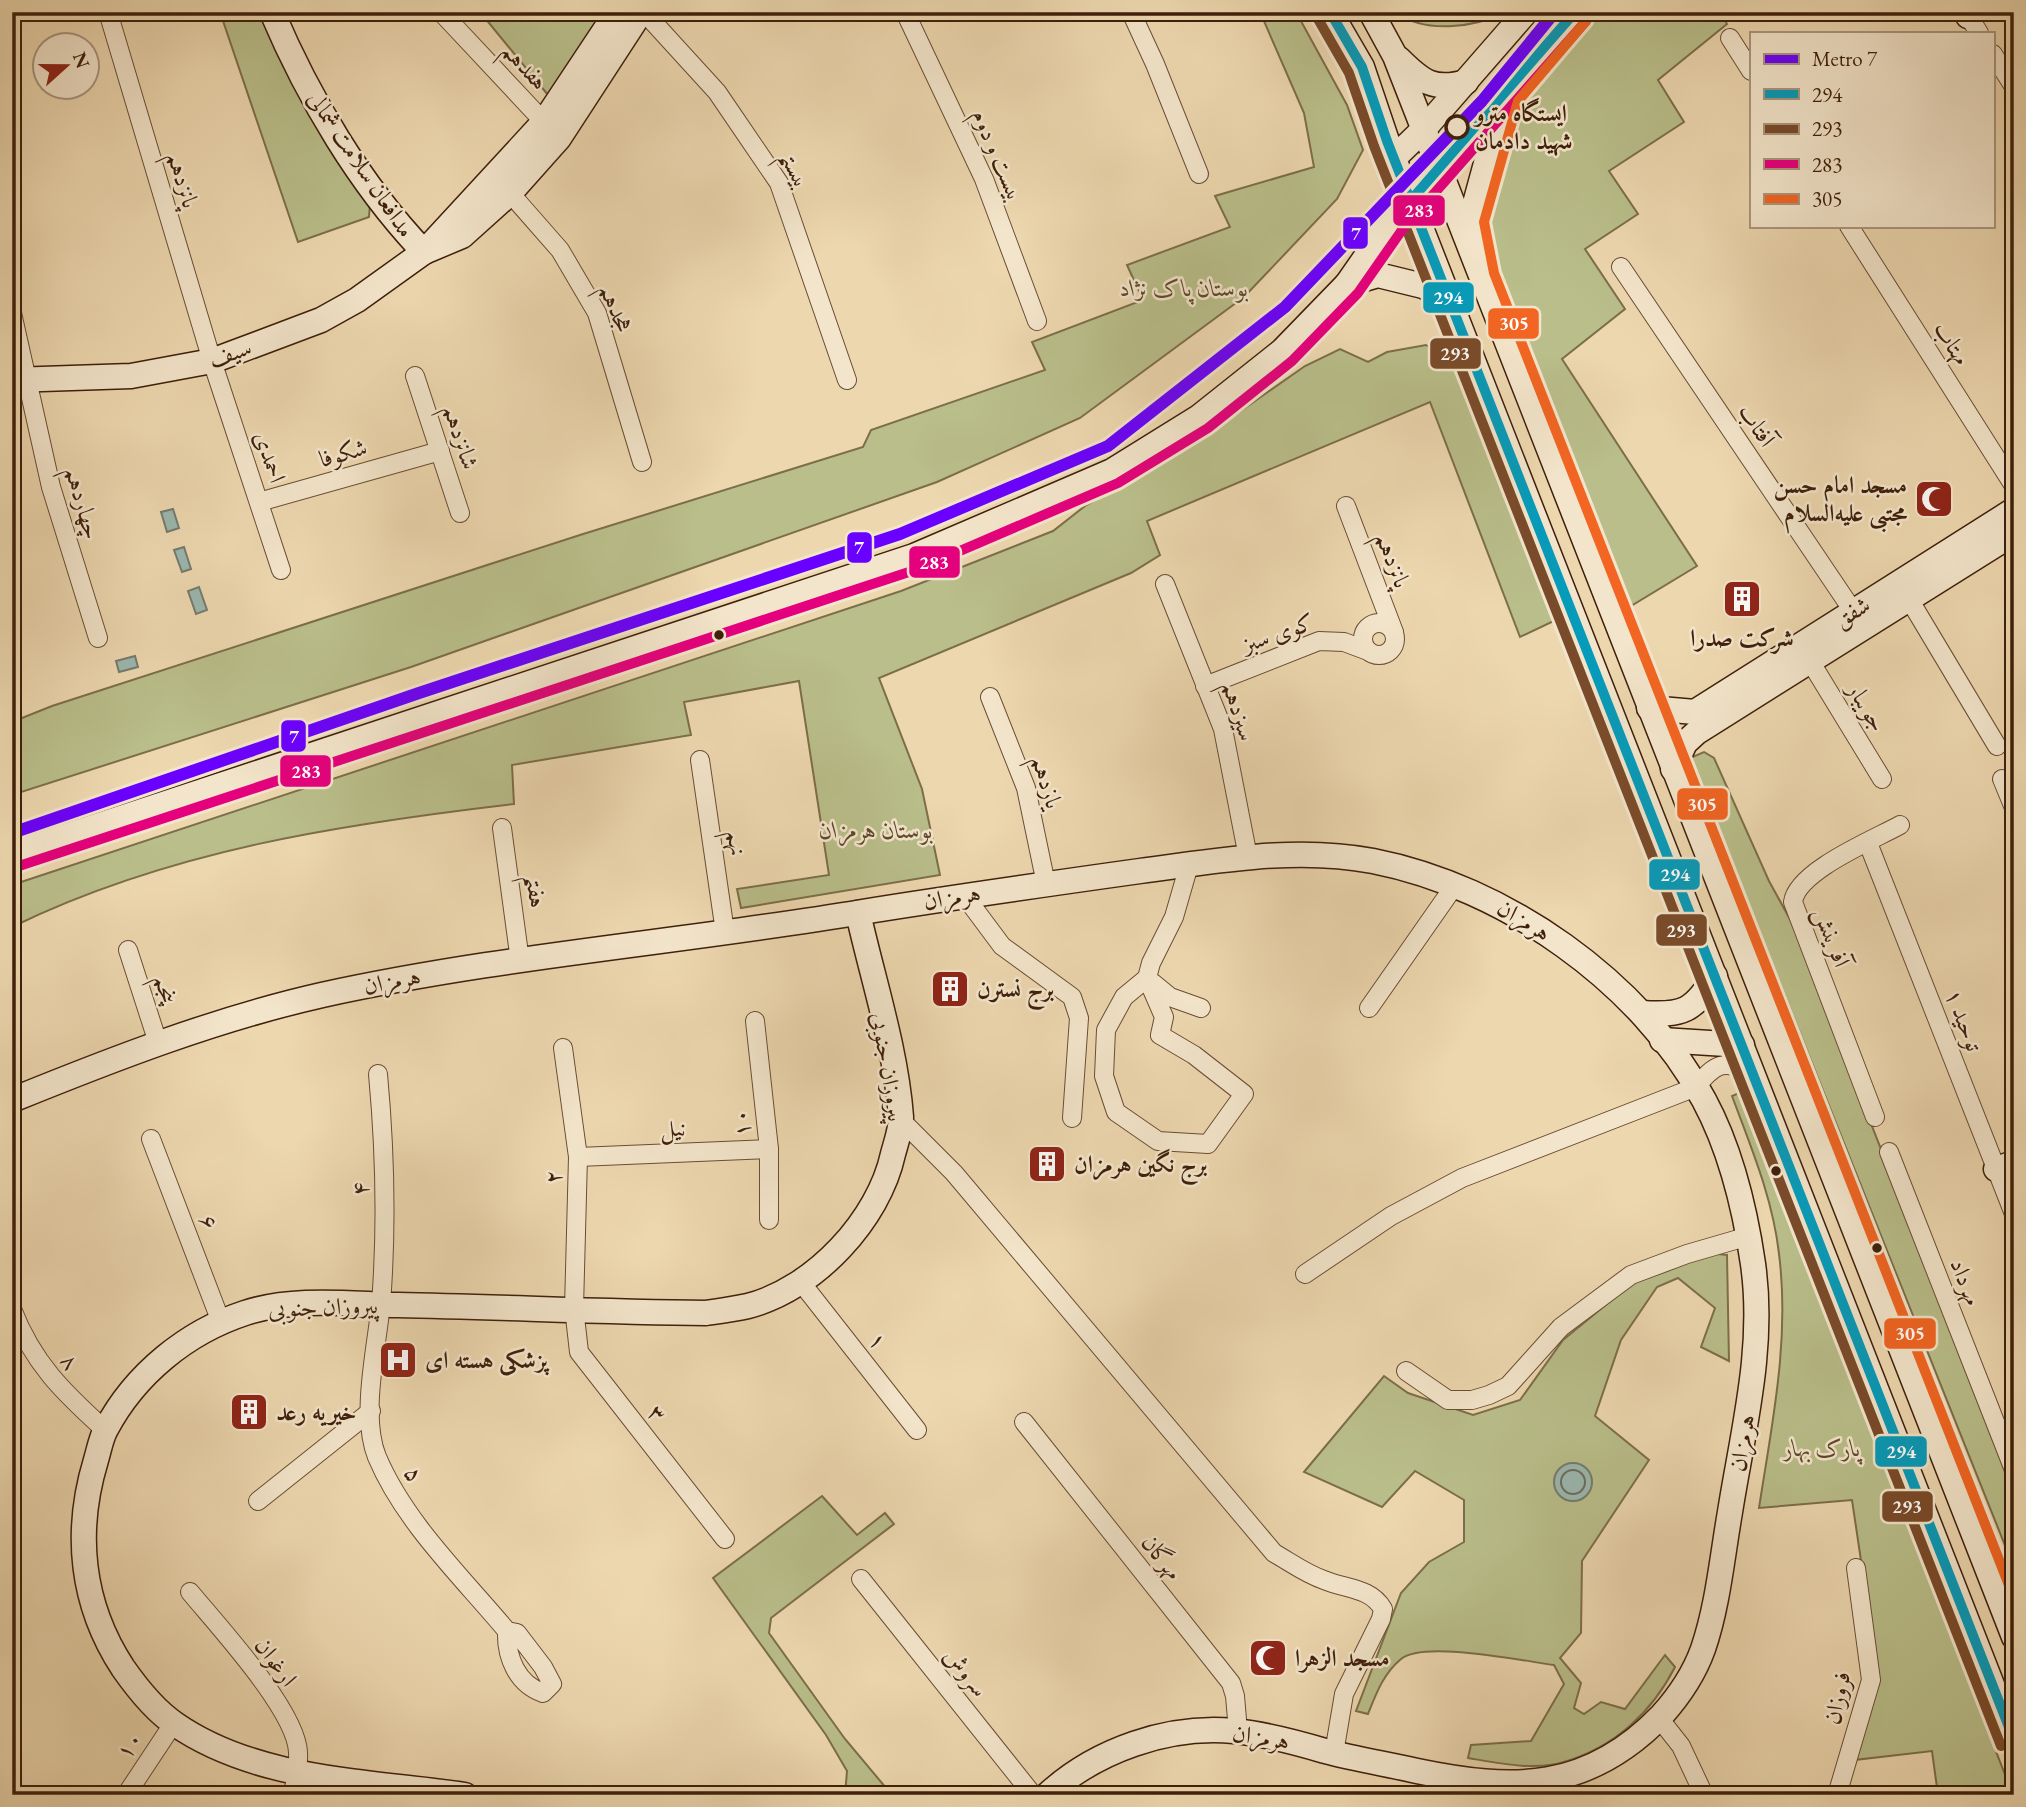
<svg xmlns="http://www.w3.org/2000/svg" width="2026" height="1807" font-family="'EB Garamond',Amiri,serif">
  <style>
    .green { fill: #b9be8a; stroke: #7c6e4a; stroke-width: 2 }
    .water { fill: #9ab8b0; stroke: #757b6e; stroke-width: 2 }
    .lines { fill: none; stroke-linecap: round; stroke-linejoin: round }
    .shore { stroke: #6c6c5e; stroke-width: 2 }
    .street-casing { stroke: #6a4d34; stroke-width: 20 }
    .secondary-casing { stroke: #3e1f0b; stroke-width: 27 }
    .street { stroke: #f3e5cb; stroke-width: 18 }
    .secondary { stroke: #f3e5cb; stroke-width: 24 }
    .bus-1-casing { stroke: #f3e5cb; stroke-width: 16 }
    .bus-2-casing { stroke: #f3e5cb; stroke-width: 16 }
    .bus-3-casing { stroke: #f3e5cb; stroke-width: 16 }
    .bus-4-casing { stroke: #f3e5cb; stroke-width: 16 }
    .bus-1 { stroke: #069bba; stroke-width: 10 }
    .bus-2 { stroke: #7a4b2a; stroke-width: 10 }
    .bus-3 { stroke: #e5007d; stroke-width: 10 }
    .bus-4 { stroke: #f26522; stroke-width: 10 }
    .metro-1-casing { stroke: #f3e5cb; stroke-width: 18 }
    .metro-1 { stroke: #6a00ff; stroke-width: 12 }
    .stop-dot { fill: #f3e5cb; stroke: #3e1f0b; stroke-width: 3.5 }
    .bus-dot { fill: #3e1f0b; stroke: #f3e5cb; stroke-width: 2.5 }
    .labels { text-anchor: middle; stroke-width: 5; stroke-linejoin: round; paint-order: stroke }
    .street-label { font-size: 24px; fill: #3e1f0b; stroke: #f3e5cb }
    .stop-label { font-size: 24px; font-weight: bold; fill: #3e1f0b; stroke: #f3e5cb; text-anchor: start }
    .park-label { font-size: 24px; font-style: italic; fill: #5d472b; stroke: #f3e5cb }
    .poi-label { font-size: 24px; font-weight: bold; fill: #3e1f0b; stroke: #f3e5cb; text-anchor: start }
    .line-badge { stroke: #f3e5cb; stroke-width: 2.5 }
    .badge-label { font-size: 19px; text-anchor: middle; font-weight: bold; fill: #fff }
  </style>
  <rect width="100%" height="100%" fill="#edd7af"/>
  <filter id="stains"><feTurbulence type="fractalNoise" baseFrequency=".00286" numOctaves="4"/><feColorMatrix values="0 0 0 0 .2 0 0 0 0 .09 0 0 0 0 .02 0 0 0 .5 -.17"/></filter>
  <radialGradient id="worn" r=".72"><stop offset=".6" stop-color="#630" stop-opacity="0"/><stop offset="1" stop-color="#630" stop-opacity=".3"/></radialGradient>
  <!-- green -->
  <g class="green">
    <path d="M220 12H259C286 81 326 143 370 203L369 217 298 242Z"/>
    <polygon points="480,12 605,12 548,95"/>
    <polygon points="1260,12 1296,12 1347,105 1363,150 1337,199 1244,297 1080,418 937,482 411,667 12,795 12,722 52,706 580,535 863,447 871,430 1045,370 1032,342 1143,300 1127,265 1230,227 1215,196 1314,167 1304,113"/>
    <path d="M1395 12H1505C1474 28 1425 34 1395 12Z"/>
    <polygon points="1588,12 1720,12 1727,24 1658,80 1684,122 1609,171 1638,214 1585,249 1625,309 1562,359 1697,566 1626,609 1478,233 1504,119 1517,98"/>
    <path d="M1426 345 1454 361 1558 619 1520 637 1430 402 1147 521 1160 555 1131 573 879 678 922 789 940 875 741 908 737 889 829 875 799 681 684 702 691 735 512 765 514 804C342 824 170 850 12 927V885L901 591 1053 531 1085 506 1202 438 1305 366 1340 349 1368 362 1387 352Z"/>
    <polygon points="1704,752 1714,758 1769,881 1792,923 2014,1487 2014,1568 1690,758"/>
    <path d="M1739 1093 2013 1795H1938L1932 1751 1854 1760 1870 1621 1852 1500 1759 1508C1772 1423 1790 1340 1779 1254 1773 1199 1751 1147 1732 1096Z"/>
    <path d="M1709 1253 1727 1255 1729 1361 1701 1347 1715 1308 1678 1278 1657 1287 1621 1340 1595 1416 1649 1460 1582 1561 1581 1633 1560 1658 1581 1683 1574 1708 1584 1714 1601 1702 1625 1709 1665 1655 1675 1667C1652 1712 1615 1747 1564 1762 1535 1771 1498 1763 1468 1758L1471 1745 1531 1741 1564 1684 1554 1665C1523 1661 1423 1640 1401 1659 1383 1674 1376 1694 1368 1714L1356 1711 1401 1593 1429 1562 1464 1542V1500L1415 1471 1382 1507 1304 1472 1384 1376 1408 1393 1473 1415 1520 1400 1563 1340 1641 1276Z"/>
    <polygon points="822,1496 857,1535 885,1513 894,1524 771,1618 769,1633 845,1739 892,1795 845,1795 847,1771 826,1735 713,1578"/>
  </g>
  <!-- water -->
  <g class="water">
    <polygon points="173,509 179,528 167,532 161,512"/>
    <polygon points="184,547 191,569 182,572 174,550"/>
    <polygon points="199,587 207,610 196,614 188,591"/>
    <polygon points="135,656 138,667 119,672 116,661"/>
    <circle cx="1573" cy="1482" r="19"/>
  </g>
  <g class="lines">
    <!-- shore -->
    <circle class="shore" cx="1573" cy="1482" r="12"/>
    <defs>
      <g id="street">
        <polyline points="108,12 212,361 281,570"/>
        <polyline points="441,12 544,122"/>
        <polyline points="644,12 717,92 779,183 847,380"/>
        <polyline points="905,12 984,179 1037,321"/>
        <polyline points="1131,12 1155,64 1199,174"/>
        <polyline points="1966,12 1979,33"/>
        <polyline points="1730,38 1751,71"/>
        <polyline points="1993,54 2014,87"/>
        <polyline points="510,193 560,250 597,313 642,462"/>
        <polyline points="1849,226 2014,486"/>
        <polyline points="1621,267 1853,611"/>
        <polyline points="12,313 51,487 98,638"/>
        <polyline points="415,376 460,513"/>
        <polyline points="259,502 440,451"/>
        <polyline points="1346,506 1394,632"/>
        <polyline points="1165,584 1223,729 1248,857"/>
        <polyline points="1909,599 1997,746"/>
        <circle cx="1379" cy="639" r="16"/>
        <polyline points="1810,661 1882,779"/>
        <polyline points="1205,686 1319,641 1344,642 1368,651"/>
        <polyline points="990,697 1026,788 1046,884"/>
        <polyline points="700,760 725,932"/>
        <polyline points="2002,779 2014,808"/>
        <polyline points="502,828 520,961"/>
        <polyline points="1868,843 2014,1214"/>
        <polyline points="964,895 1002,946 1072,997 1079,1018 1072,1118"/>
        <polyline points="128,950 158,1043"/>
        <polyline points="1147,978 1124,997 1106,1030 1104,1076 1116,1112 1158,1141 1208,1144 1244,1094 1194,1055 1160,1035 1164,1017 1147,978 1151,963 1174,917 1189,865"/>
        <polyline points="1153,983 1170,997 1201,1008"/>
        <polyline points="1369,1008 1455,885"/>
        <polyline points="755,1021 769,1149 769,1220"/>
        <polyline points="563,1048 578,1157 574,1308 579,1352 725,1539"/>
        <path d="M378 1074C385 1150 387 1227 381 1303 377 1347 360 1415 377 1457 405 1523 462 1577 507 1631L517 1633 543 1667 552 1684 543 1693C517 1684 506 1657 507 1631"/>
        <path d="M1875 1117 1793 902C1797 871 1873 840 1900 825"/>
        <path d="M901 1120 954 1173 1274 1553C1290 1562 1306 1574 1324 1580 1345 1589 1370 1587 1383 1609L1381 1619 1344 1694 1334 1753"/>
        <polyline points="151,1139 221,1322"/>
        <polyline points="1889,1152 2014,1470"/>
        <polyline points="578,1157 769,1149"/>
        <path d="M1305 1274 1391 1216 1462 1178 1696 1087C1716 1062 1724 1060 1753 1072"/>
        <polyline points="800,1281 917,1430"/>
        <path d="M12 1309C33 1363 63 1392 105 1430"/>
        <polyline points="1406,1371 1448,1400 1472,1400 1489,1395 1508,1386 1561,1327 1631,1275 1687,1254 1749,1236"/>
        <polyline points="1024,1422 1231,1683 1235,1696 1238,1731"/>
        <polyline points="258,1501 371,1411"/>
        <polyline points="861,1579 1033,1795"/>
        <path d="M190 1592C218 1626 296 1710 298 1752 299 1766 295 1781 293 1795"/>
        <polyline points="1659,1718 1681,1746 1704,1795"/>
        <polyline points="126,1795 173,1724"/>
        <polyline points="1837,1795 1871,1680 1856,1568"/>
      </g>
      <g id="secondary">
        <path d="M272 12C308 97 360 185 424 252"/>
        <polyline points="1330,12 1362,67 1387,141 2014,1741"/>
        <polyline points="1371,12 1395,56 2014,1637"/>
        <polyline points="1968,16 1974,12"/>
        <path d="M1399 59C1422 82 1434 91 1466 82"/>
        <polyline points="1395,157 1424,129 1526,12"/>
        <polyline points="1474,242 1470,222 1503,101"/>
        <polyline points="427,249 544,122 617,12"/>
        <polyline points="1347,284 1378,275 1423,286 1451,300"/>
        <polyline points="12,380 131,376 212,361 321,320 357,300 424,252 462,236 510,193 559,138 641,12"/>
        <polyline points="1649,708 1695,712 2014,510"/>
        <polyline points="1673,769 1685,743 1697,732 2014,533"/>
        <polyline points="12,854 914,556 1112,471 1199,417 1282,351 1347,284 1391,221 1575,12"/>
        <path d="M1642 1013C1683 1016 1694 1011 1715 976"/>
        <polyline points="1662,1040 1742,1045"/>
        <path d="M12 1100C113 1059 216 1019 322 995 500 956 683 942 862 912 955 897 1047 884 1140 871 1218 861 1295 846 1373 861 1505 887 1640 981 1704 1100 1731 1150 1745 1209 1753 1264 1765 1348 1743 1430 1730 1512 1722 1558 1718 1605 1703 1649 1694 1674 1679 1696 1662 1715 1588 1792 1513 1791 1417 1771 1386 1764 1355 1759 1325 1751 1295 1742 1265 1734 1234 1731 1168 1725 1096 1750 1047 1795"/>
        <polyline points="1996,1169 2014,1163"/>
        <path d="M465 1795C369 1781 257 1781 175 1724 154 1710 137 1688 123 1668 81 1604 74 1532 96 1460 99 1450 101 1438 106 1429 135 1374 187 1332 245 1313 293 1297 349 1304 398 1305 501 1307 604 1312 706 1313 720 1311 735 1309 748 1306 815 1289 879 1219 893 1154 896 1143 901 1129 901 1117 896 1049 873 980 858 913"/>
      </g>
    </defs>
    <!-- street casing -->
    <use href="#street" class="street-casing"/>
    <!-- secondary casing -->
    <use href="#secondary" class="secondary-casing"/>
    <!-- street -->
    <use href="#street" class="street"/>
    <!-- secondary -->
    <use href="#secondary" class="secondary"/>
    <defs>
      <g id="bus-1">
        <polyline points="1330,12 1362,67 1387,141 2014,1740"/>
        <polyline points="1412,199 1575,12"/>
      </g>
      <polyline id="bus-2" points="1318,19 1349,73 1374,146 2001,1746"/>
      <polyline id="bus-3" points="16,867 918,569 1118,483 1208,428 1292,361 1358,293 1402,230 1586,21"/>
      <polyline id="bus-4" points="1586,21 1518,101 1484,222 1494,273 2014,1598"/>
    </defs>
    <!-- bus-1 casing -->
    <use href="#bus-1" class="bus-1-casing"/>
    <!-- bus-2 casing -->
    <use href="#bus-2" class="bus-2-casing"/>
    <!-- bus-3 casing -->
    <use href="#bus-3" class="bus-3-casing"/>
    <!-- bus-4 casing -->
    <use href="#bus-4" class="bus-4-casing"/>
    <!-- bus-1 -->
    <use href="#bus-1" class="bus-1"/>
    <!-- bus-2 -->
    <use href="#bus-2" class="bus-2"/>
    <!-- bus-3 -->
    <use href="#bus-3" class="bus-3"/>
    <!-- bus-4 -->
    <use href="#bus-4" class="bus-4"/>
    <defs>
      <polyline id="metro-1" points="12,833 419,693 900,534 1108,446 1285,307 1482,101 1555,12"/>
    </defs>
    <!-- metro-1 casing -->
    <use href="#metro-1" class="metro-1-casing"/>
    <!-- metro-1 -->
    <use href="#metro-1" class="metro-1"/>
  </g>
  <!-- icons -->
  <defs>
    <symbol id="mosque-square" viewBox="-11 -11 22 22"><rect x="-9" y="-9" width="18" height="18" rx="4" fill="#8f2418" stroke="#f3e5cb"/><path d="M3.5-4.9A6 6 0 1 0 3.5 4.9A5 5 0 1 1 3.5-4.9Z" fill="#fff"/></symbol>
    <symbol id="building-square" viewBox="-11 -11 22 22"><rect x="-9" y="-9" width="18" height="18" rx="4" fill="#8f2418" stroke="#f3e5cb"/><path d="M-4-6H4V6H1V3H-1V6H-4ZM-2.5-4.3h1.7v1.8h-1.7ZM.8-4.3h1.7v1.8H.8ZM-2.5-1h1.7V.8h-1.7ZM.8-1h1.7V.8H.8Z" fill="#fff"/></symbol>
    <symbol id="hospital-square" viewBox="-11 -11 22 22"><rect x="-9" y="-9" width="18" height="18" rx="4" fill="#8f2418" stroke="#f3e5cb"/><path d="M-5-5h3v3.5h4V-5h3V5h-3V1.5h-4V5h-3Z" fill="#fff"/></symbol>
  </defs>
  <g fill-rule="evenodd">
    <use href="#mosque-square" x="1912" y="477" width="44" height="44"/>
    <use href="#building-square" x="1720" y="577" width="44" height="44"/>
    <use href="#building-square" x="928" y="967" width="44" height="44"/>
    <use href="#building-square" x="1025" y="1142" width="44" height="44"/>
    <use href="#hospital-square" x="376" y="1338" width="44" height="44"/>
    <use href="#building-square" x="227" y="1390" width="44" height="44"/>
    <use href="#mosque-square" x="1246" y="1636" width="44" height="44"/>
  </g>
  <!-- markers -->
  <circle class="stop-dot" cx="1457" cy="127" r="11"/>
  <g class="bus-dot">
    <circle cx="719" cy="635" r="6"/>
    <circle cx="1776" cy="1171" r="6"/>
    <circle cx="1877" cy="1248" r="6"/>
  </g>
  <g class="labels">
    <!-- street labels -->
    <g class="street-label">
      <text transform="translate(525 66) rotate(47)" y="8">هفدهم</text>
      <text transform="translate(998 155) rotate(67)" y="8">بیست و دوم</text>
      <text transform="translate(361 164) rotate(56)" y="8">مدافعان سلامت شمالی</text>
      <text transform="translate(795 169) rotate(62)" y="8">بیستم</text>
      <text transform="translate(183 180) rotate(73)" y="8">پانزدهم</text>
      <text transform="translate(616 308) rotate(67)" y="8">هجدهم</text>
      <text transform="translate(1952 343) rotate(58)" y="8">مهتاب</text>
      <text transform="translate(230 353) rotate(-18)" y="8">سیف</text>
      <text transform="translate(1757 425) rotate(56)" y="8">آفتاب</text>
      <text transform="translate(461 437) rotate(72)" y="8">شانزدهم</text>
      <text transform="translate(343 453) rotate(-16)" y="8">شکوفا</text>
      <text transform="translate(270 457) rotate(71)" y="8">احمدی</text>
      <text transform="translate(83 503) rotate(74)" y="8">چهاردهم</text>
      <text transform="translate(1393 560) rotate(69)" y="8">پانزدهم</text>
      <text transform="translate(1852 612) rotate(-32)" y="8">شفق</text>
      <text transform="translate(1278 633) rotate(-19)" y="8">کوی سبز</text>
      <text transform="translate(1867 707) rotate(59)" y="8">جویبار</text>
      <text transform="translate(1239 711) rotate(72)" y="8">سیزدهم</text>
      <text transform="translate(1047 782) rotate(73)" y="8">یازدهم</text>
      <text transform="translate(737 843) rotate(82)" y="8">نهم</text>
      <text transform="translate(536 891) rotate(82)" y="8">هفتم</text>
      <text transform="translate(952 897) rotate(-9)" y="8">هرمزان</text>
      <text transform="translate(1524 920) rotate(31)" y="8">هرمزان</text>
      <text transform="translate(1832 937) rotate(69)" y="8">آفرینش</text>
      <text transform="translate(392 981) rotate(-11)" y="8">هرمزان</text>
      <text transform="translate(166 989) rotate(72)" y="8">پنجم</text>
      <text transform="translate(1964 1020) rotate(69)" y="8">توحید ۱</text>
      <text transform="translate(888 1067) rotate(81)" y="8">پیروزان جنوبی</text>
      <text transform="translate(741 1123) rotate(-96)" y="8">۱۰</text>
      <text transform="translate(673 1128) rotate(-2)" y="8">نیل</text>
      <text transform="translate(553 1177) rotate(-88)" y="8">۲</text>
      <text transform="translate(360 1189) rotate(-88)" y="8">۴</text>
      <text transform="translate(209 1222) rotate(69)" y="8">۶</text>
      <text transform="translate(1966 1282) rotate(69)" y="8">مهرداد</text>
      <text transform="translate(323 1307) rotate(-2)" y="8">پیروزان جنوبی</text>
      <text transform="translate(878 1340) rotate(52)" y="8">۱</text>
      <text transform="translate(70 1361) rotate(52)" y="8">۸</text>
      <text transform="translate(657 1413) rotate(52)" y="8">۳</text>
      <text transform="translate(1742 1443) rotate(-80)" y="8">هرمزان</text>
      <text transform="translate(414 1474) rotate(62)" y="8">۵</text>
      <text transform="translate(1162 1557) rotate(52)" y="8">مهرگان</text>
      <text transform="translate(276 1662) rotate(54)" y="8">ارغوان</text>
      <text transform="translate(966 1672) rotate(51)" y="8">سروش</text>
      <text transform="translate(1837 1698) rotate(-78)" y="8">فروزان</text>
      <text transform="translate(1261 1737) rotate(9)" y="8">هرمزان</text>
      <text transform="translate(129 1745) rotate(-56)" y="8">۱۰</text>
    </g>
    <!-- stop labels -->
    <g class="stop-label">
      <text x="1475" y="121">ایستگاه مترو<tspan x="1475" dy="28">شهید دادمان</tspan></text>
    </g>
    <!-- park labels -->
    <g class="park-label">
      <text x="1184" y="296">بوستان پاک نژاد</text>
      <text x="876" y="838">بوستان هرمزان</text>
      <text x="1822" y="1456">پارک بهار</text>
    </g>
    <!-- poi labels -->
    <g class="poi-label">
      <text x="1907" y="493" text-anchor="end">مسجد امام حسن<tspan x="1907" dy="28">مجتبی علیه‌السلام</tspan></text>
      <text x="1742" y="646" text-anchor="middle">شرکت صدرا</text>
      <text x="977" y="997">برج نسترن</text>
      <text x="1074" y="1172">برج نگین هرمزان</text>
      <text x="425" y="1368">پزشکی هسته ای</text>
      <text x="276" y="1420">خیریه رعد</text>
      <text x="1295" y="1666">مسجد الزهرا</text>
    </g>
  </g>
  <g class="line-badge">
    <rect x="1392" y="194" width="54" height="33" rx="7" fill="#e5007d"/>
    <rect x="1342" y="216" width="27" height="34" rx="7" fill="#6a00ff"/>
    <rect x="1422" y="281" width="53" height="33" rx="7" fill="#069bba"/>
    <rect x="1487" y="307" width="53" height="33" rx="7" fill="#f26522"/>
    <rect x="1429" y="337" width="53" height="33" rx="7" fill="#7a4b2a"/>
    <rect x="846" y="531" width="27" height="33" rx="7" fill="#6a00ff"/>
    <rect x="908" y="545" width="53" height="34" rx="7" fill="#e5007d"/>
    <rect x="280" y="719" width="27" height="34" rx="7" fill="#6a00ff"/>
    <rect x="279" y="754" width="53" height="34" rx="7" fill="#e5007d"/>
    <rect x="1676" y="787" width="53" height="34" rx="7" fill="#f26522"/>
    <rect x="1648" y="858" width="53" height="33" rx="7" fill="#069bba"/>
    <rect x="1655" y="913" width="53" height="34" rx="7" fill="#7a4b2a"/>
    <rect x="1883" y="1317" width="54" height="33" rx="7" fill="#f26522"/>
    <rect x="1874" y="1435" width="54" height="33" rx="7" fill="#069bba"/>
    <rect x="1881" y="1490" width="53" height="33" rx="7" fill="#7a4b2a"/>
  </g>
  <g class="badge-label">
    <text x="1419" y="217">283</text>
    <text x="1356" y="240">7</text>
    <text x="1448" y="304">294</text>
    <text x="1514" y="330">305</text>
    <text x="1455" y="360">293</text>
    <text x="859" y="554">7</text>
    <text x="934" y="569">283</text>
    <text x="294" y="743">7</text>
    <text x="306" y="778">283</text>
    <text x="1702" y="811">305</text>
    <text x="1675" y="881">294</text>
    <text x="1681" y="937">293</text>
    <text x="1910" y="1340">305</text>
    <text x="1901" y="1458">294</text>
    <text x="1907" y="1513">293</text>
  </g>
  <!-- margin -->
  <rect width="2026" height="1807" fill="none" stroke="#edd7af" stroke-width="42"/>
  <rect x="14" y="14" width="1998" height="1779" fill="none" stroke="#3e1f0b" stroke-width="3.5"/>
  <rect x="21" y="21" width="1984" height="1765" fill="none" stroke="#3e1f0b" stroke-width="2"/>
  <!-- legend -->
  <rect x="1750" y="32" width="245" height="196" fill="#f3e5cb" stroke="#ab967e" stroke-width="2"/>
  <rect x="1764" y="54" width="35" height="10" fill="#6a00ff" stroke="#ab967e" stroke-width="2"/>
  <text x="1812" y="66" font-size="21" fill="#3e1f0b">Metro 7</text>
  <rect x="1764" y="89" width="35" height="10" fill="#069bba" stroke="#ab967e" stroke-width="2"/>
  <text x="1812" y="102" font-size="21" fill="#3e1f0b">294</text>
  <rect x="1764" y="124" width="35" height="10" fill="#7a4b2a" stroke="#ab967e" stroke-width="2"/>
  <text x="1812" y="136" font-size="21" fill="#3e1f0b">293</text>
  <rect x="1764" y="159" width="35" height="10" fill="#e5007d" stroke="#ab967e" stroke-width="2"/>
  <text x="1812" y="172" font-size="21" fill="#3e1f0b">283</text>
  <rect x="1764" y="194" width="35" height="10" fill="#f26522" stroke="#ab967e" stroke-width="2"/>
  <text x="1812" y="206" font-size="21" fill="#3e1f0b">305</text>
  <!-- north arrow -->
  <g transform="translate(66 66) rotate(69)"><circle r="33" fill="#f3e5cb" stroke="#ab967e" stroke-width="2"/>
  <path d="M0-5L12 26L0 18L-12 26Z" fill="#8f2418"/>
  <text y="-10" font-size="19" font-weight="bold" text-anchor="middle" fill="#3e1f0b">N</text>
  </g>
  <rect width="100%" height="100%" filter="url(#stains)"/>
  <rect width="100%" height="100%" fill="url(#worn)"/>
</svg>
